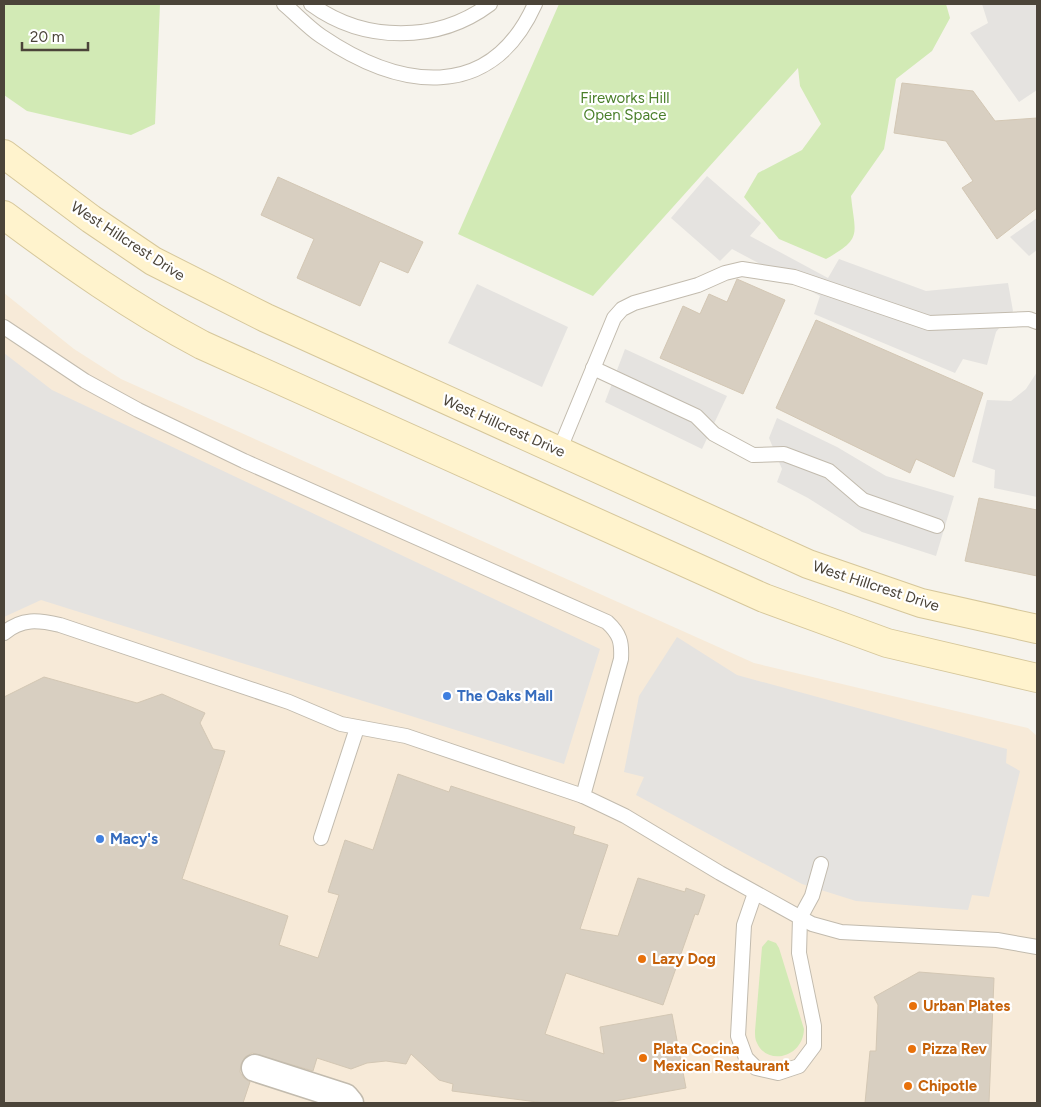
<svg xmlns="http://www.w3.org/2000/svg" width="1041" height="1107" font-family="Figtree,sans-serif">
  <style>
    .commercial { fill: #f7ead8 }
    .green { fill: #d2eab5 }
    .parking { fill: #e5e3e0 }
    .building { fill: #d8cfc1; stroke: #d3c7b4 }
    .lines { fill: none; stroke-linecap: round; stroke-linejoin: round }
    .lane-casing { stroke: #c2bbae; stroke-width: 16 }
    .street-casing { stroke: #c2bbae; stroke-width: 29 }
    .secondary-casing { stroke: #d6c79b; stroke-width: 30 }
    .lane { stroke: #fff; stroke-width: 14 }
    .street { stroke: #fff; stroke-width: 26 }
    .secondary { stroke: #fff3cd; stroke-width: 28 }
    .shop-dot { fill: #3f7fe0; stroke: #fff; stroke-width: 2 }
    .food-dot { fill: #e8710a; stroke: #fff; stroke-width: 2 }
    .labels { text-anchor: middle; stroke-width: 4.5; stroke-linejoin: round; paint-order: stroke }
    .park-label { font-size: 15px; fill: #4a7f2a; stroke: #fff }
    .street-label { font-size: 15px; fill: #4b4439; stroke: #fff }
    .shop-label { font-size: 15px; font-weight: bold; fill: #366cbe; stroke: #fff; text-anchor: start }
    .food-label { font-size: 15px; font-weight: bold; fill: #c56008; stroke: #fff; text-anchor: start }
  </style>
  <rect width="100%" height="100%" fill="#f6f3ec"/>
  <!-- commercial -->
  <polygon class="commercial" points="4,293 74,349 121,379 754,663 1028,728 1037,736 1037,1103 4,1103"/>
  <!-- green -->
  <g class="green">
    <polygon points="4,4 160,4 155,124 131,135 27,111 4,95"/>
    <path d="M559 4H946L950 18 932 51 896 79 884 149 851 196C855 235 863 238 826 259L779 239 744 197 758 173 802 150 821 124 800 86 798 68 593 296 458 234Z"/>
    <path d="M768 940 776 943 779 948 804 1029C803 1058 767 1066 757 1043 755 1040 755 1035 755 1031L762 947Z"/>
  </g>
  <!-- parking -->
  <g class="parking">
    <polygon points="982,4 1037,4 1037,90 1019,102 970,33 988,23"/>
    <polygon points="707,176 761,223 750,236 828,278 839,259 926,291 1008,283 1013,311 996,332 987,365 963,359 955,373 814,314 820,296 732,249 720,261 671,218"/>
    <polygon points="1037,218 1037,250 1029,256 1010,237"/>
    <polygon points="477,284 568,327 542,387 448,343"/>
    <polygon points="625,349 727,396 702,449 605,402"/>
    <polygon points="4,353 52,390 600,649 564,764 41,600 4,617"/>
    <polygon points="1037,372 1037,497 994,488 995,470 972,462 987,400 1011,401 1026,389"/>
    <polygon points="777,418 837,447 886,476 954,496 936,556 862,532 808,498 777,482 782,469 769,438"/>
    <polygon points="677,637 737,675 1007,749 1006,763 1020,771 989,897 972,895 968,910 856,901 802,884 636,795 644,777 624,772 639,696"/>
  </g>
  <!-- building -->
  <g class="building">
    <polygon points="902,83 973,91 995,121 1037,118 1037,208 997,239 962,188 973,181 946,141 894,133"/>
    <polygon points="278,177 423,242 408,273 380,261 360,306 297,278 314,239 261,215"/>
    <polygon points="737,279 785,300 743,394 660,358 683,306 700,314 709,294 727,302"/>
    <polygon points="816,320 983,393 954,477 916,459 910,473 776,408"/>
    <polygon points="979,498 1037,510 1037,576 965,561"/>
    <polygon points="44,677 137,703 162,694 205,713 200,723 213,749 225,751 182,879 288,916 279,945 318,958 339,895 328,892 345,840 373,850 398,774 449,792 451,786 575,827 573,834 608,845 580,929 618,936 638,878 685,892 686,888 705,895 698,915 695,914 663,1005 566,973 545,1034 604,1054 600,1027 672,1014 686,1088 604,1103 545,1103 452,1091 453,1084 439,1080 411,1054 406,1064 386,1061 367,1063 351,1069 317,1058 313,1071 252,1053 245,1057 241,1064 240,1072 244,1078 250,1082 243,1103 4,1103 4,697"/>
    <polygon points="919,972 994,978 989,1103 865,1103 870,1051 876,1051 878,1005 874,997"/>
  </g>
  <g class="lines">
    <defs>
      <g id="lane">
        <path d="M284 4C296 14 308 27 321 36 399 89 490 104 535 4"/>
        <path d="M311 4C364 43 438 43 490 4"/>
        <path d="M4 327 85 381 138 410 244 461 607 622C620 634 622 642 621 659L583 796 625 816 720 873 812 924 841 932 997 940 1037 947"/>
        <polyline points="593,368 696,416 714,434 753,455 784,454 829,471 863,500 937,526"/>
        <polyline points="559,451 614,318 622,309 634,303 698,285 725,273 742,269 794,277 929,323 1029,319 1037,322"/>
        <path d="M4 633C22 618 38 620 60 625L289 702 341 724 406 736 583 796"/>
        <polyline points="321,838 357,728"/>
        <polyline points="755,893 744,925 738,1036 746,1058 756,1068 778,1073 799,1066 814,1046 814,1026 799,953 800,918 812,896 821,864"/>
      </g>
      <polyline id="street" points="255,1068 345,1097 350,1103"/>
      <g id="secondary">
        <polyline points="4,154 91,219 153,261 266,318 808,564 921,603 1037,629"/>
        <path d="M4 215C67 262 132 308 202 345L764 598 887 643 1037 678"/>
      </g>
    </defs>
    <!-- lane casing -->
    <use href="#lane" class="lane-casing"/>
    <!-- street casing -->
    <use href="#street" class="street-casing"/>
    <!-- secondary casing -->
    <use href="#secondary" class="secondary-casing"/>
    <!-- lane -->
    <use href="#lane" class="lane"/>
    <!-- street -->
    <use href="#street" class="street"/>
    <!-- secondary -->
    <use href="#secondary" class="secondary"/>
  </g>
  <!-- markers -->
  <g class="shop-dot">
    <circle cx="447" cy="696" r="5"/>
    <circle cx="100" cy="839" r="5"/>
  </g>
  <g class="food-dot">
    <circle cx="642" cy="959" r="5"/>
    <circle cx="913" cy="1006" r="5"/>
    <circle cx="912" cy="1049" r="5"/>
    <circle cx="643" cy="1058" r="5"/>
    <circle cx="908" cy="1086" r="5"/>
  </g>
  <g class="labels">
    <!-- park labels -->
    <g class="park-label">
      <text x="625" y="103">Fireworks Hill<tspan x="625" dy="17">Open Space</tspan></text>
    </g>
    <!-- street labels -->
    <g class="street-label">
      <text transform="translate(128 241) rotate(33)" y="5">West Hillcrest Drive</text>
      <text transform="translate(504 426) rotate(24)" y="5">West Hillcrest Drive</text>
      <text transform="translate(876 586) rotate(18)" y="5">West Hillcrest Drive</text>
    </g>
    <!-- shop labels -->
    <g class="shop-label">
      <text x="457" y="701">The Oaks Mall</text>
      <text x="110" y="844">Macy's</text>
    </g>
    <!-- food labels -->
    <g class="food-label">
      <text x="652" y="964">Lazy Dog</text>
      <text x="923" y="1011">Urban Plates</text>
      <text x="653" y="1054">Plata Cocina<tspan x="653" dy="17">Mexican Restaurant</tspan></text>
      <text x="922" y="1054">Pizza Rev</text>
      <text x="918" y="1091">Chipotle</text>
    </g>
  </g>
  <!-- border -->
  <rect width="1041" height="1107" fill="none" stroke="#4b4439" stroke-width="10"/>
  <!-- scale -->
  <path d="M22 42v8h66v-8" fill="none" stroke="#4b4439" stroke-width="2.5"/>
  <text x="30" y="42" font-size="15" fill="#4b4439" stroke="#ffffff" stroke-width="4" paint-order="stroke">20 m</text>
</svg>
